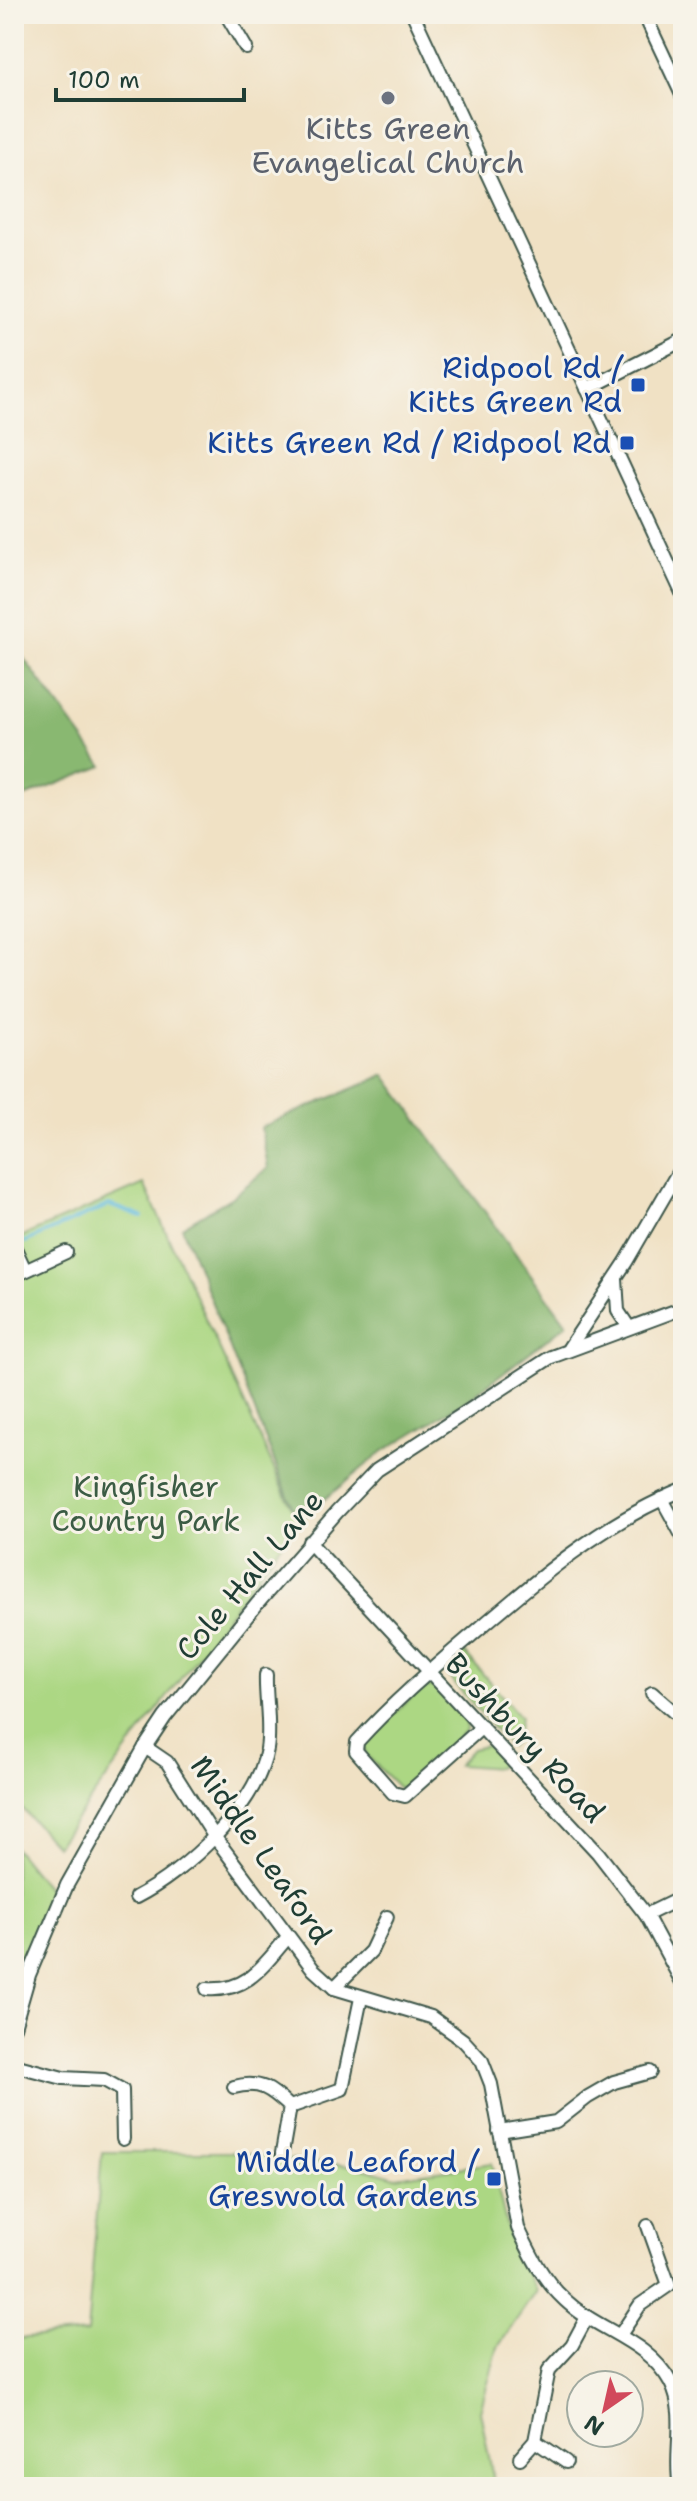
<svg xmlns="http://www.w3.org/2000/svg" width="697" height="2501" font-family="'Shantell Sans',sans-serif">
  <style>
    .green { fill: #acd783; stroke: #668a5c; stroke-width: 2 }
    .forest { fill: #89b871; stroke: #547a52; stroke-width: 2 }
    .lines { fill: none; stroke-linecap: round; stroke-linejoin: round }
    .stream { stroke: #5fbbdd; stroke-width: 4 }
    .minor-casing { stroke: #3e564a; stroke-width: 16 }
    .minor { stroke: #fff; stroke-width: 12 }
    .worship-dot { fill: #6b7280; stroke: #f7f3e8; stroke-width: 3 }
    .transit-dot { fill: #1a4fb4; stroke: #f7f3e8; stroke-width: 3 }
    .labels { text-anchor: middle; stroke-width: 6; stroke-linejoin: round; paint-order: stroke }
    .worship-label { font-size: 30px; fill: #5b616d; stroke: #f7f3e8 }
    .transit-label { font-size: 30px; fill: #164399; stroke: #f7f3e8; text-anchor: end }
    .park-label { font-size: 30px; fill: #3b5c44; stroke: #f7f3e8 }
    .street-label { font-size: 30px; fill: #1f3d34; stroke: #f7f3e8 }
  </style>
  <rect width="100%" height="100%" fill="#f7f3e8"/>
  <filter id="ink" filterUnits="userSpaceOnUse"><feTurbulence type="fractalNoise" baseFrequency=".0125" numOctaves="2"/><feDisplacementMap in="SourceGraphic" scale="16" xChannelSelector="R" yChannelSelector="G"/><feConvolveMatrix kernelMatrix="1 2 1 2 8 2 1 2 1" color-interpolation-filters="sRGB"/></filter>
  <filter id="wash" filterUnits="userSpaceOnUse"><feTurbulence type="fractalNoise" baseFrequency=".006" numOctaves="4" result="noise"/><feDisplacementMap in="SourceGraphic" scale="32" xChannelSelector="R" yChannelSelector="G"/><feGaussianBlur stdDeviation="1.8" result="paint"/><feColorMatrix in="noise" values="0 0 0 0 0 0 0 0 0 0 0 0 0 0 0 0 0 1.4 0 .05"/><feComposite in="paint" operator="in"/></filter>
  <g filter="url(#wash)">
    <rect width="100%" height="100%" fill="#f0e1c4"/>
    <!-- green -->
    <g class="green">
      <polygon points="144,1184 298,1521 56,1846 14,1800 14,1240"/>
      <polygon points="462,1650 520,1717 516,1742 510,1747 448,1676 449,1665"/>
      <polygon points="430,1686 438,1689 467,1720 466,1730 407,1787 399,1788 366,1755 364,1742 415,1694"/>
      <polygon points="489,1745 504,1761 498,1768 457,1765 472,1749"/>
      <polygon points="14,1847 51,1893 14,1996"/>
      <polygon points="102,2152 232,2152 364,2168 396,2177 492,2163 508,2232 536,2291 498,2347 480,2411 495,2487 20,2487 14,2465 14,2339 87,2333"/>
    </g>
    <!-- forest -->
    <g class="forest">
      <polygon points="14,645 103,766 14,801"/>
      <polygon points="385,1075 567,1324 466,1401 382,1452 298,1521 182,1227 232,1197 268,1168 261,1127"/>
    </g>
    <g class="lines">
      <!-- stream -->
      <polyline class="stream" points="25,1242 109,1205 142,1217"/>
    </g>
  </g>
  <g filter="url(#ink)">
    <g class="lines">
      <defs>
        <g id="minor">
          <polyline points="226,14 246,48"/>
          <polyline points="413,14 683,595"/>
          <polyline points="644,14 683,97"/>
          <polyline points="587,389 683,340"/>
          <polyline points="14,1246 25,1270"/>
          <polyline points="14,1276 66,1252"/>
          <polyline points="616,1279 618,1311 628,1326"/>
          <polyline points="569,1348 626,1262 683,1164"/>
          <polyline points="662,1499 683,1537"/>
          <polyline points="309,1542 598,1853 646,1915 683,1984"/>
          <polyline points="652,1693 683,1720"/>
          <path d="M482 1727 405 1796 393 1793 356 1751 357 1742C392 1703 432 1669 473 1634 537 1579 603 1522 683 1490"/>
          <path d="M145 1747 167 1762 214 1836 313 1969 334 1988 431 2017 463 2040 482 2061 491 2084 518 2228C531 2255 542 2279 565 2300 599 2332 647 2339 671 2383 688 2416 673 2453 680 2487"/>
          <path d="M136 1897C185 1872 257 1806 267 1749 271 1725 265 1698 266 1675"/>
          <polyline points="646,1915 683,1897"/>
          <polyline points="334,1988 371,1951 387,1917"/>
          <path d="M207 1989C247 1992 263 1966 287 1938"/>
          <polyline points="14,2027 29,1975 67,1885 145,1747 165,1717 257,1604 337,1512 377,1470 551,1357 683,1308"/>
          <polyline points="14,2065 63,2078 104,2080 122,2090 123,2139"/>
          <path d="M234 2087C260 2080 271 2089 290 2107"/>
          <polyline points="499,2131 556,2122 588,2097 614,2082 650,2072"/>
          <polyline points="282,2153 290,2107 342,2089 361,1998"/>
          <polyline points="620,2335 640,2305 669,2285 648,2226"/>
          <polyline points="535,2441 566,2462"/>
          <polyline points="520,2458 535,2441 549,2370 572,2345 587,2317"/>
        </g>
      </defs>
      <!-- minor casing -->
      <use href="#minor" class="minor-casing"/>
      <!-- minor -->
      <use href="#minor" class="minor"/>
    </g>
  </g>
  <!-- markers -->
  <circle class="worship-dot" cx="388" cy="98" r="8"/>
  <g class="transit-dot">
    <rect x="630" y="377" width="16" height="16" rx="4"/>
    <rect x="619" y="435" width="16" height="16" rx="4"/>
    <rect x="486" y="2171" width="16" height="16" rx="4"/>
  </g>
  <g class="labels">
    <!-- worship labels -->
    <g class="worship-label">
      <text x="388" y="139">Kitts Green<tspan x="388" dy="34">Evangelical Church</tspan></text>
    </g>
    <!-- transit labels -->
    <g class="transit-label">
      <text x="622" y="378">Ridpool Rd /<tspan x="622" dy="34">Kitts Green Rd</tspan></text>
      <text x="611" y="453">Kitts Green Rd / Ridpool Rd</text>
      <text x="478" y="2172">Middle Leaford /<tspan x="478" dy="34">Greswold Gardens</tspan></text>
    </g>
    <!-- park labels -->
    <g class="park-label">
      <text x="146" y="1497">Kingfisher<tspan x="146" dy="34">Country Park</tspan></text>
    </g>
    <!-- street labels -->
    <g class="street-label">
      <text transform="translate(250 1575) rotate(-50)" y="10">Cole Hall Lane</text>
      <text transform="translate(525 1738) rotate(47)" y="10">Bushbury Road</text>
      <text transform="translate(261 1850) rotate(55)" y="10">Middle Leaford</text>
    </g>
  </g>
  <!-- margin -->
  <rect width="697" height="2501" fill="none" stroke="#f7f3e8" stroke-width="48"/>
  <!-- north arrow -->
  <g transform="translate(605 2409) rotate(214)"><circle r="38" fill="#f7f3e8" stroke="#a1aaa0" stroke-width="2"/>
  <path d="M0-6L14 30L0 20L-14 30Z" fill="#d1495b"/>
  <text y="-12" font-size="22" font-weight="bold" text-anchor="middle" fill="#1f3d34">N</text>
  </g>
  <!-- scale -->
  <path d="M56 88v12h188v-12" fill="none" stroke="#1f3d34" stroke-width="4"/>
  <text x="68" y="88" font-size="24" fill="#1f3d34" stroke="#f7f3e8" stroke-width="6" paint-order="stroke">100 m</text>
</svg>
